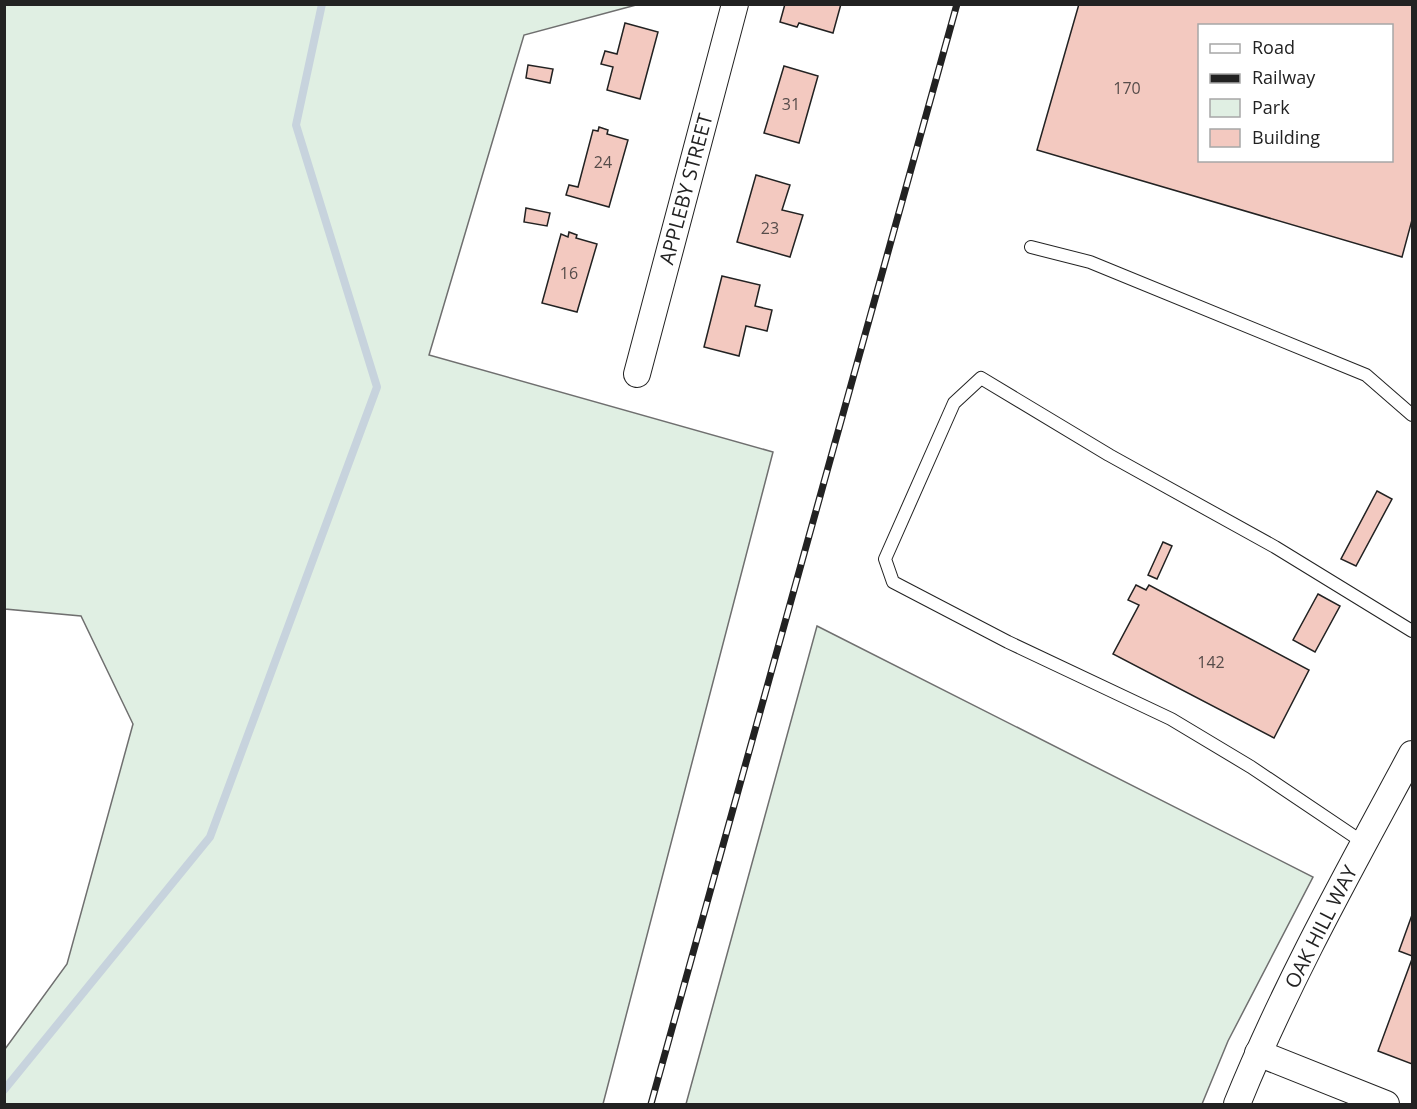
<svg xmlns="http://www.w3.org/2000/svg" width="1417" height="1109" font-family="'Open Sans',sans-serif">
  <style>
    .green { fill: #e0efe3; stroke: #6f6f6f; stroke-width: 1.5 }
    .lines { fill: none; stroke-linecap: round; stroke-linejoin: round }
    .stream { stroke: #c7d3dd; stroke-width: 8 }
    .building { fill: #f3c9c0; stroke: #222; stroke-width: 1.5; fill-rule: evenodd }
    .service-casing { stroke: #222; stroke-width: 14 }
    .minor-casing { stroke: #222; stroke-width: 28 }
    .service { stroke: #fff; stroke-width: 12 }
    .minor { stroke: #fff; stroke-width: 26 }
    .rail-casing { stroke: #222; stroke-width: 7 }
    .rail { stroke: #fff; stroke-width: 4.5; stroke-dasharray: 14; stroke-linecap: butt }
    .labels { text-anchor: middle; stroke-width: 4.5; stroke-linejoin: round; paint-order: stroke }
    .number-label { font-size: 16px; fill: #564c4a }
    .street-label { font-size: 20px; fill: #222; stroke: #fff }
  </style>
  <rect width="100%" height="100%" fill="#fff"/>
  <!-- green -->
  <g class="green">
    <polygon points="5,4 636,5 524,35 429,355 773,452 603,1104 5,1104 5,1049 67,964 133,724 81,616 5,609"/>
    <polygon points="817,626 1313,877 1228,1041 1202,1104 686,1104"/>
  </g>
  <g class="lines">
    <!-- stream -->
    <polyline class="stream" points="4,1090 210,837 377,387 296,125 322,4"/>
  </g>
  <!-- building -->
  <g class="building">
    <polygon points="785,4 841,4 833,33 799,23 797,27 780,22"/>
    <path d="M1079 4H1412V220L1402 257 1037 150ZM1200 26H1392V160H1200Z"/>
    <polygon points="625,23 658,32 640,99 607,90 613,67 601,64 605,51 617,54"/>
    <polygon points="528,65 553,69 550,83 526,78"/>
    <polygon points="784,66 818,76 799,143 764,133"/>
    <polygon points="599,127 608,130 607,134 628,140 609,207 566,195 569,185 578,187 593,130 598,131"/>
    <polygon points="756,175 790,185 782,210 803,215 790,257 737,242"/>
    <polygon points="526,208 550,213 547,226 524,222"/>
    <polygon points="569,232 577,235 576,238 597,244 577,312 542,303 561,234 568,237"/>
    <polygon points="722,276 760,285 755,306 772,310 767,331 746,326 739,356 704,347"/>
    <polygon points="1377,491 1392,499 1356,566 1341,559"/>
    <polygon points="1163,542 1172,546 1157,579 1148,575"/>
    <polygon points="1136,585 1146,590 1149,585 1309,670 1274,738 1113,654 1139,605 1128,600"/>
    <polygon points="1318,594 1340,606 1315,652 1293,640"/>
    <polygon points="1412,915 1412,956 1399,951"/>
    <polygon points="1412,959 1412,1064 1378,1051"/>
  </g>
  <g class="lines">
    <defs>
      <g id="service">
        <polyline points="1031,247 1090,262 1366,375 1412,415"/>
        <polyline points="1364,843 1251,767 1171,719 1008,642 893,582 885,559 954,403 981,378 1109,455 1275,547 1412,631"/>
      </g>
      <g id="minor">
        <polyline points="637,374 735,4"/>
        <polyline points="1258,1053 1386,1104"/>
        <path d="M1237 1104C1286 983 1350 869 1412 754"/>
      </g>
    </defs>
    <!-- service casing -->
    <use href="#service" class="service-casing"/>
    <!-- minor casing -->
    <use href="#minor" class="minor-casing"/>
    <!-- service -->
    <use href="#service" class="service"/>
    <!-- minor -->
    <use href="#minor" class="minor"/>
    <defs>
      <polyline id="rail" points="651,1104 957,4"/>
    </defs>
    <!-- rail casing -->
    <use href="#rail" class="rail-casing"/>
    <!-- rail -->
    <use href="#rail" class="rail"/>
  </g>
  <g class="labels">
    <!-- number labels -->
    <g class="number-label">
      <text x="1127" y="94">170</text>
      <text x="791" y="110">31</text>
      <text x="603" y="168">24</text>
      <text x="770" y="234">23</text>
      <text x="569" y="279">16</text>
      <text x="1211" y="668">142</text>
    </g>
    <!-- street labels -->
    <g class="street-label">
      <text transform="translate(686 189) rotate(-75)" y="7">APPLEBY STREET</text>
      <text transform="translate(1321 927) rotate(-63)" y="7">OAK HILL WAY</text>
    </g>
  </g>
  <!-- border -->
  <rect width="1417" height="1109" fill="none" stroke="#222222" stroke-width="12"/>
  <!-- legend -->
  <rect x="1198" y="24" width="195" height="138" fill="#ffffff" stroke="#a7a7a7" stroke-width="1.5"/>
  <rect x="1210" y="44" width="30" height="9" fill="#ffffff" stroke="#a7a7a7" stroke-width="1.5"/>
  <text x="1252" y="54" font-size="18" fill="#222222">Road</text>
  <rect x="1210" y="74" width="30" height="9" fill="#222222" stroke="#a7a7a7" stroke-width="1.5"/>
  <text x="1252" y="84" font-size="18" fill="#222222">Railway</text>
  <rect x="1210" y="99" width="30" height="18" fill="#e0efe3" stroke="#a7a7a7" stroke-width="1.5"/>
  <text x="1252" y="114" font-size="18" fill="#222222">Park</text>
  <rect x="1210" y="129" width="30" height="18" fill="#f3c9c0" stroke="#a7a7a7" stroke-width="1.5"/>
  <text x="1252" y="144" font-size="18" fill="#222222">Building</text>
</svg>
